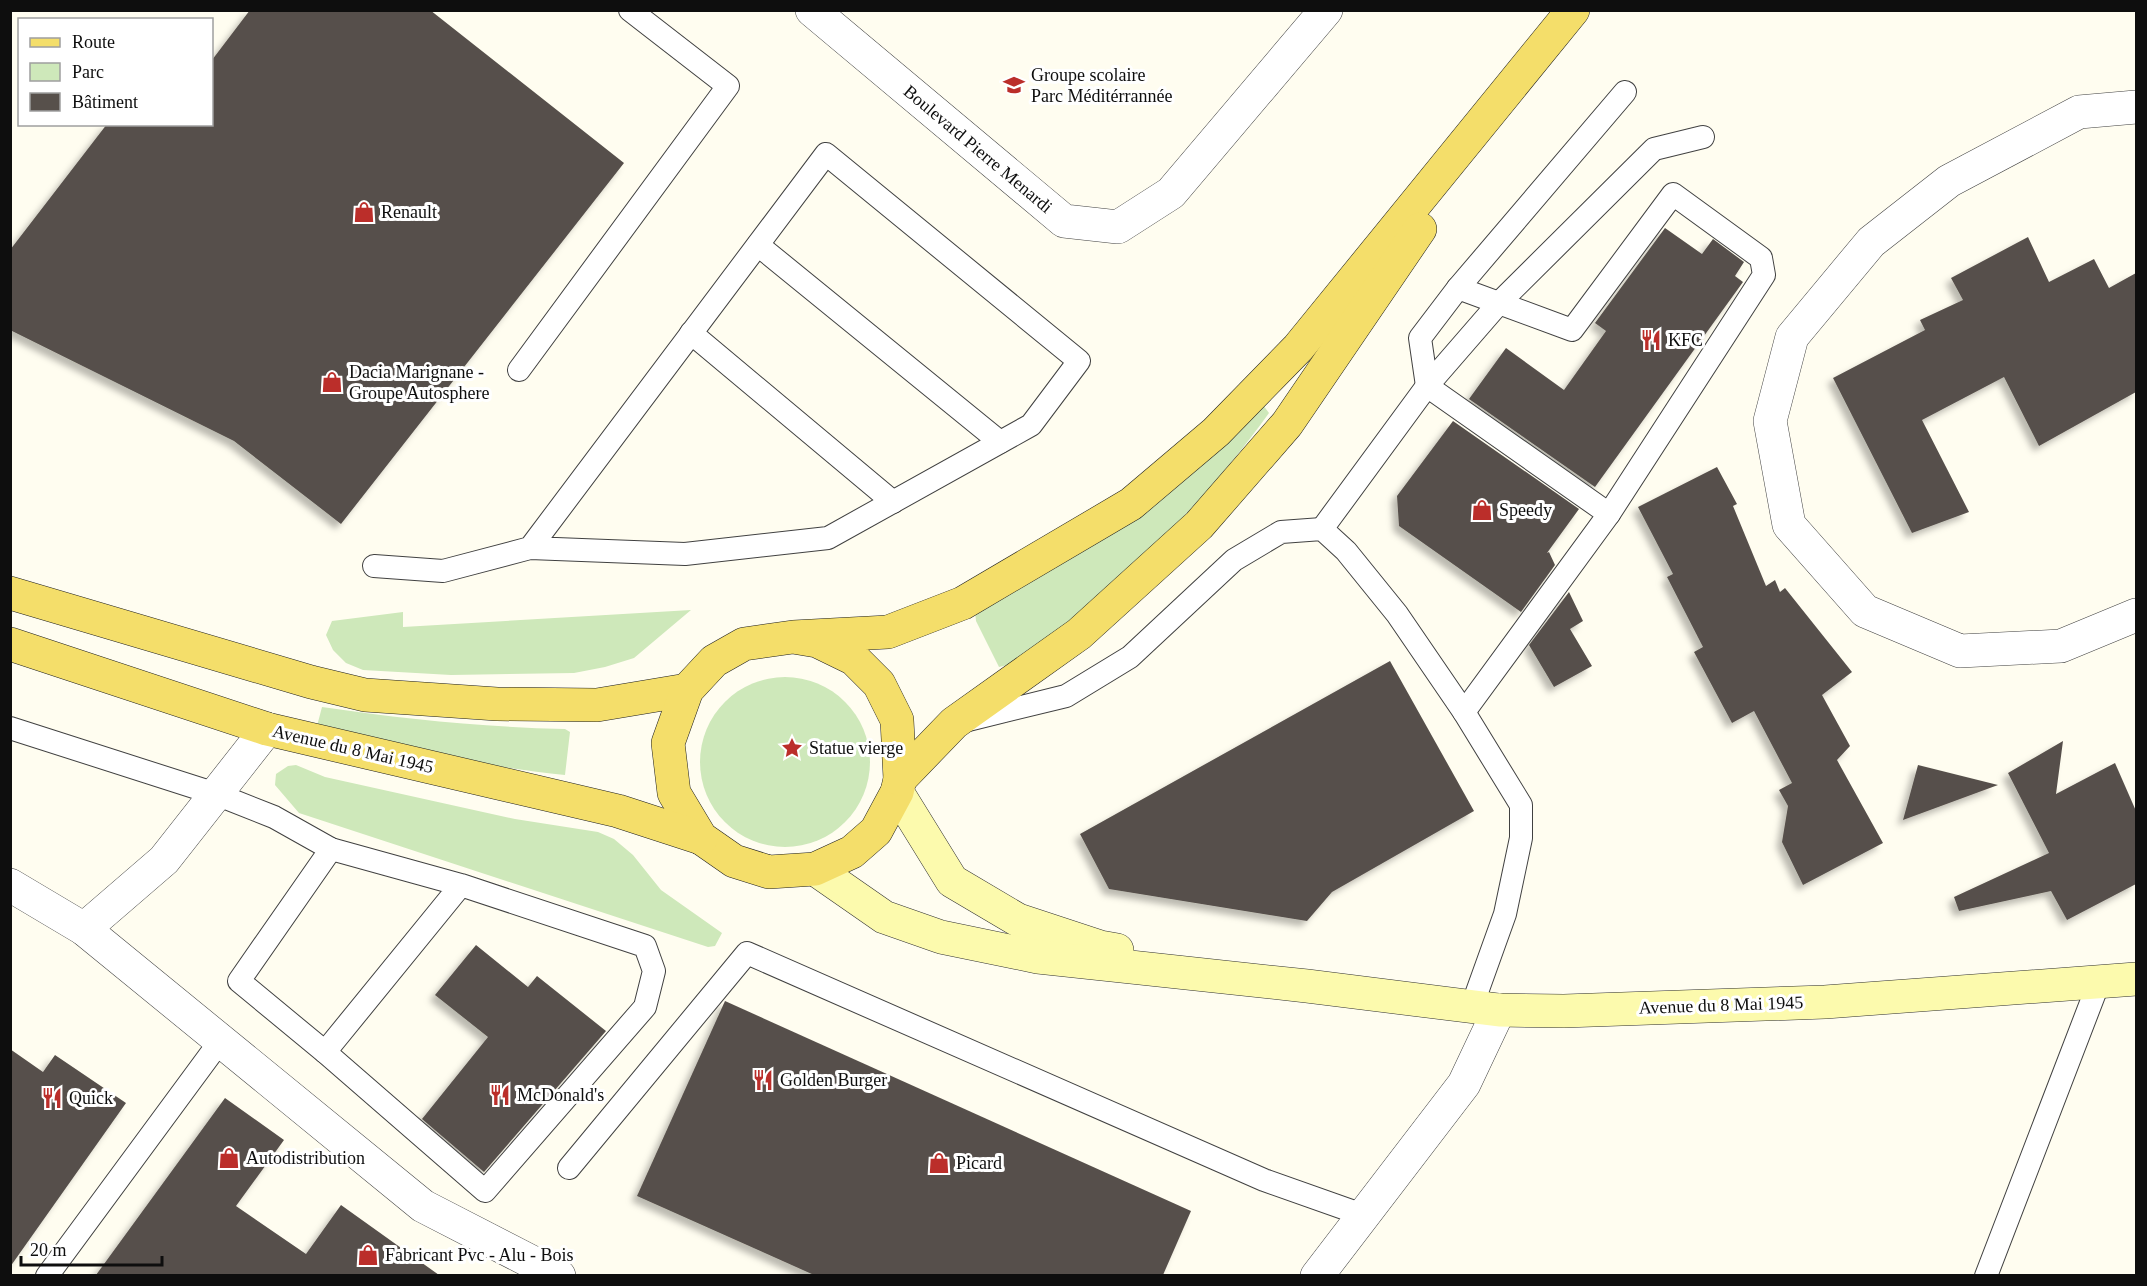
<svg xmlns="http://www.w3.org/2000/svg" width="2147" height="1286" font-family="'Times New Roman',serif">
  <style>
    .green { fill: #cee8ba }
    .building { fill: #57504b; filter: url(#shadow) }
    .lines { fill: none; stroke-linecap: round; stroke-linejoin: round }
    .lane-casing { stroke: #414141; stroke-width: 24 }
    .street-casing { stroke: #414141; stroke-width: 34 }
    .secondary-casing { stroke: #303030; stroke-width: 34 }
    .primary-casing { stroke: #1f1f1f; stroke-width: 34 }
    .lane { stroke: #fff; stroke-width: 22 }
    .street { stroke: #fff; stroke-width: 33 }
    .secondary { stroke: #fcfaad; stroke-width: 33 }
    .primary { stroke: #f4de6a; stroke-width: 33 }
    .labels { text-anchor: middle; stroke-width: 6; stroke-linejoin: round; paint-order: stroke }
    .poi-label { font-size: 18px; fill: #0e0e0e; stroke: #fff; text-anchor: start }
    .street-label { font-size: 18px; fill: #0e0e0e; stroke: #fff }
  </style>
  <defs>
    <filter id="shadow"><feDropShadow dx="-5.5" dy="5.5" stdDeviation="3" flood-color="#0004"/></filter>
  </defs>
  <rect width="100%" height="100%" fill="#fffdf0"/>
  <!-- green -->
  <g class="green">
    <path d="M1263 405 1269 413C1218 484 1158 547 1092 603 1066 624 1038 643 1012 664L999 667 976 621 975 611Z"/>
    <polygon points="691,610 634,658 605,667 574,673 451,675 363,670 346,663 333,650 326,635 332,621 403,612 403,627"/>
    <circle cx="785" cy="762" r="85"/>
    <path d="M322 707C403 719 483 727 565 729L570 732 565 775C481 767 399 747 317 726Z"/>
    <polygon points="296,765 325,777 515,819 598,832 614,839 633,855 661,890 722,933 715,946 708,947 299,813 275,785 276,774 288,766"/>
  </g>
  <!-- building -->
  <g class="building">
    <polygon points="250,10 430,10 624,163 341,524 234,441 10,330 10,250 107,124 212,124 212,60"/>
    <polygon points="1665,228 1702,254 1713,239 1744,262 1735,276 1743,282 1595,487 1469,399 1506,348 1564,390 1606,331 1595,323"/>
    <polygon points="2028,237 2049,282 2094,259 2109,288 2136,273 2136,392 2039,446 2004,377 1922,420 1969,512 1912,533 1833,378 1925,330 1920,320 1963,300 1951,278"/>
    <polygon points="1453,421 1579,509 1547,553 1549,552 1555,565 1521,612 1399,526 1397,496"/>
    <polygon points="1717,467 1737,504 1733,506 1766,586 1775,580 1780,592 1785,588 1852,672 1822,695 1850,746 1837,760 1883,843 1803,885 1782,842 1788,806 1779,790 1792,783 1754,711 1732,723 1694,652 1703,647 1667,577 1673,574 1638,507"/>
    <polygon points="1569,592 1583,621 1570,629 1592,666 1554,687 1529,645"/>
    <polygon points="1390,661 1474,811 1332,892 1307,921 1109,889 1080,834"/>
    <polygon points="2063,741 2056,794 2115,763 2136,811 2136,884 2067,920 2051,891 1959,911 1954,897 2049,853 2008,773"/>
    <polygon points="1918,765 1998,785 1903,820"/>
    <polygon points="476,945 528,987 537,976 606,1031 484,1172 422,1119 488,1037 435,995"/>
    <polygon points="725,1001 1191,1211 1163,1275 814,1275 637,1196"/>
    <polygon points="10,1049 43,1072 55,1055 126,1103 10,1267"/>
    <polygon points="225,1098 284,1140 236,1206 306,1254 341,1205 439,1275 96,1275"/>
  </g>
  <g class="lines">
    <defs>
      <g id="lane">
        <polyline points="1625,92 1458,288 1420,338 1427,386 1499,303 1654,149 1703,137"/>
        <polyline points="758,245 1000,442"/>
        <polyline points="1458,288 1572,330 1673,194 1761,258 1764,275 1609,514"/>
        <polyline points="691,333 893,502"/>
        <polyline points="519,370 728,86 630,10"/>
        <polyline points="1322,529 1427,386 1609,514 1464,712"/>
        <polyline points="374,566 443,571 530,548 826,154 1079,361 1031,425 828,538 685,554 530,548"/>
        <polyline points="968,720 1066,696 1130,657 1234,560 1281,532 1322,529 1346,551 1397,614 1464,712 1521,805 1521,838 1505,914 1472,1006"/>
        <polyline points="10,728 216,794 274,817 331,849 461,885 645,946 654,971 645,1007 485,1191 325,1052 461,885"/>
        <polyline points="325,1052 239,981 331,849"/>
        <polyline points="569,1168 747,953 1264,1180 1363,1215"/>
        <polyline points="47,1276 221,1040"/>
        <polyline points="1986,1276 2099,982"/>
      </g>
      <g id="street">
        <polyline points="812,10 1064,221 1118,227 1171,193 1326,10"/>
        <polyline points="2136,107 2079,112 1949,181 1871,242 1792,337 1770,421 1789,525 1865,611 1960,651 2061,646 2136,615"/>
        <polyline points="10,885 84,929 423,1206 559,1276"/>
        <polyline points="84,929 164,860 267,729"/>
        <polyline points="1317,1276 1464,1084 1499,1010"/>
      </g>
      <g id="secondary">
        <polyline points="897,792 952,881 1018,920 1100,947 1117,950"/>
        <polyline points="815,869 884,917 941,937 1038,957 1307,986 1499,1010 1564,1011 1825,1002 2136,979"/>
      </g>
      <g id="primary">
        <polyline points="10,593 311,682 365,695 497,704 597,705 687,690"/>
        <polyline points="793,637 817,641 854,659 879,684 897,720 900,779 897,792 876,831 852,852 815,869 769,872 734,861 701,838 674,793 668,743 687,690 714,661 744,644 793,637 888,632 963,603 1131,504 1216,432 1298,348 1573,10"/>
        <polyline points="10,644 267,729 618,811 701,838"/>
        <polyline points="900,779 954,723 1079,634 1199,525 1287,424 1420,229"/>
      </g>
    </defs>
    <!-- lane casing -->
    <use href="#lane" class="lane-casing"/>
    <!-- street casing -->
    <use href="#street" class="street-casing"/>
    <!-- secondary casing -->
    <use href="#secondary" class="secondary-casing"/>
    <!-- primary casing -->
    <use href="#primary" class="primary-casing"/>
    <!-- lane -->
    <use href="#lane" class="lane"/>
    <!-- street -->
    <use href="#street" class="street"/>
    <!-- secondary -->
    <use href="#secondary" class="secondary"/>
    <!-- primary -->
    <use href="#primary" class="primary"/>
  </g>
  <!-- icons -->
  <defs>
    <symbol id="school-bare" viewBox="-9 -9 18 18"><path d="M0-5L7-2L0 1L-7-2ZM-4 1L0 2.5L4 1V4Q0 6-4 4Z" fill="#bb2e2a" stroke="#fff" stroke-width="2.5" paint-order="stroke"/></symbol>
    <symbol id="shop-bare" viewBox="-9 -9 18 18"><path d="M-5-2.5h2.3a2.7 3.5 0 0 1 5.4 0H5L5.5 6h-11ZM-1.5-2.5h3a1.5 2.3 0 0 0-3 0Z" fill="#bb2e2a" stroke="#fff" stroke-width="2.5" paint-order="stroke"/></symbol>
    <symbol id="restaurant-bare" viewBox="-9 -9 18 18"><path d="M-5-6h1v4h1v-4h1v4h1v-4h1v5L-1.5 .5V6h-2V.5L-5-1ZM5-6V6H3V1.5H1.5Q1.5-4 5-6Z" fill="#bb2e2a" stroke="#fff" stroke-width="2.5" paint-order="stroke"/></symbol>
    <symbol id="sight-bare" viewBox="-9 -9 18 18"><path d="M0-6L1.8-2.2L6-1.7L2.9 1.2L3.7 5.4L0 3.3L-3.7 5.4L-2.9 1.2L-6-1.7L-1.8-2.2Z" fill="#bb2e2a" stroke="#fff" stroke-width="2.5" paint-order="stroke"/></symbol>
  </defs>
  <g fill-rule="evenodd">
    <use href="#school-bare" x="999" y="70" width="30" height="30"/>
    <use href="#shop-bare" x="349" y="197" width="30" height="30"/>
    <use href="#restaurant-bare" x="1636" y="325" width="30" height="30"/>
    <use href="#shop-bare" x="317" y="367" width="30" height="30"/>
    <use href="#shop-bare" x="1467" y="495" width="30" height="30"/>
    <use href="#sight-bare" x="777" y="733" width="30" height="30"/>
    <use href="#restaurant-bare" x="748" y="1065" width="30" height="30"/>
    <use href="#restaurant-bare" x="485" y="1080" width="30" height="30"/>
    <use href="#restaurant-bare" x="37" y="1083" width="30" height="30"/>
    <use href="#shop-bare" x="214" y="1143" width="30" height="30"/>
    <use href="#shop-bare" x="924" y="1148" width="30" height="30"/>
    <use href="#shop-bare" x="353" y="1240" width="30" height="30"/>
  </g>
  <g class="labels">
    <!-- poi labels -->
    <g class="poi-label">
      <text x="1031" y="81">Groupe scolaire<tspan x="1031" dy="21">Parc Méditérrannée</tspan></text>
      <text x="381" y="218">Renault</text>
      <text x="1668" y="346">KFC</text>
      <text x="349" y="378">Dacia Marignane -<tspan x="349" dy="21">Groupe Autosphere</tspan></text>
      <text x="1499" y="516">Speedy</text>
      <text x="809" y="754">Statue vierge</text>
      <text x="780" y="1086">Golden Burger</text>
      <text x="517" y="1101">McDonald's</text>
      <text x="69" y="1104">Quick</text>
      <text x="246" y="1164">Autodistribution</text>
      <text x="956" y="1169">Picard</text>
      <text x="385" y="1261">Fabricant Pvc - Alu - Bois</text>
    </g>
    <!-- street labels -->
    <g class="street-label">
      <text transform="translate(978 149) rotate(40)" y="6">Boulevard Pierre Menardi</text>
      <text transform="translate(353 749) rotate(13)" y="6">Avenue du 8 Mai 1945</text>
      <text transform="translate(1721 1005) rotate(-2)" y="6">Avenue du 8 Mai 1945</text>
    </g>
  </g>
  <!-- border -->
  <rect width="2147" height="1286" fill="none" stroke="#0e0e0e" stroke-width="24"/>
  <!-- legend -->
  <rect x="18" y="18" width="195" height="108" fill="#ffffff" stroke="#9f9f9f" stroke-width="1.5"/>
  <rect x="30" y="38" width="30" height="9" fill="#f4de6a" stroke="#9f9f9f" stroke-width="1.5"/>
  <text x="72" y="48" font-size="18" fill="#0e0e0e">Route</text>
  <rect x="30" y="63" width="30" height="18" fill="#cee8ba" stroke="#9f9f9f" stroke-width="1.5"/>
  <text x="72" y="78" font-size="18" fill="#0e0e0e">Parc</text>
  <rect x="30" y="93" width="30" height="18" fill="#57504b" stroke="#9f9f9f" stroke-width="1.5"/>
  <text x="72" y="108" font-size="18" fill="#0e0e0e">Bâtiment</text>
  <!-- scale -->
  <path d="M21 1256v9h141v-9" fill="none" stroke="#0e0e0e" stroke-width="3"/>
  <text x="30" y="1256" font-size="18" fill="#0e0e0e" stroke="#ffffff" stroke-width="4.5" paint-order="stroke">20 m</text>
</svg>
